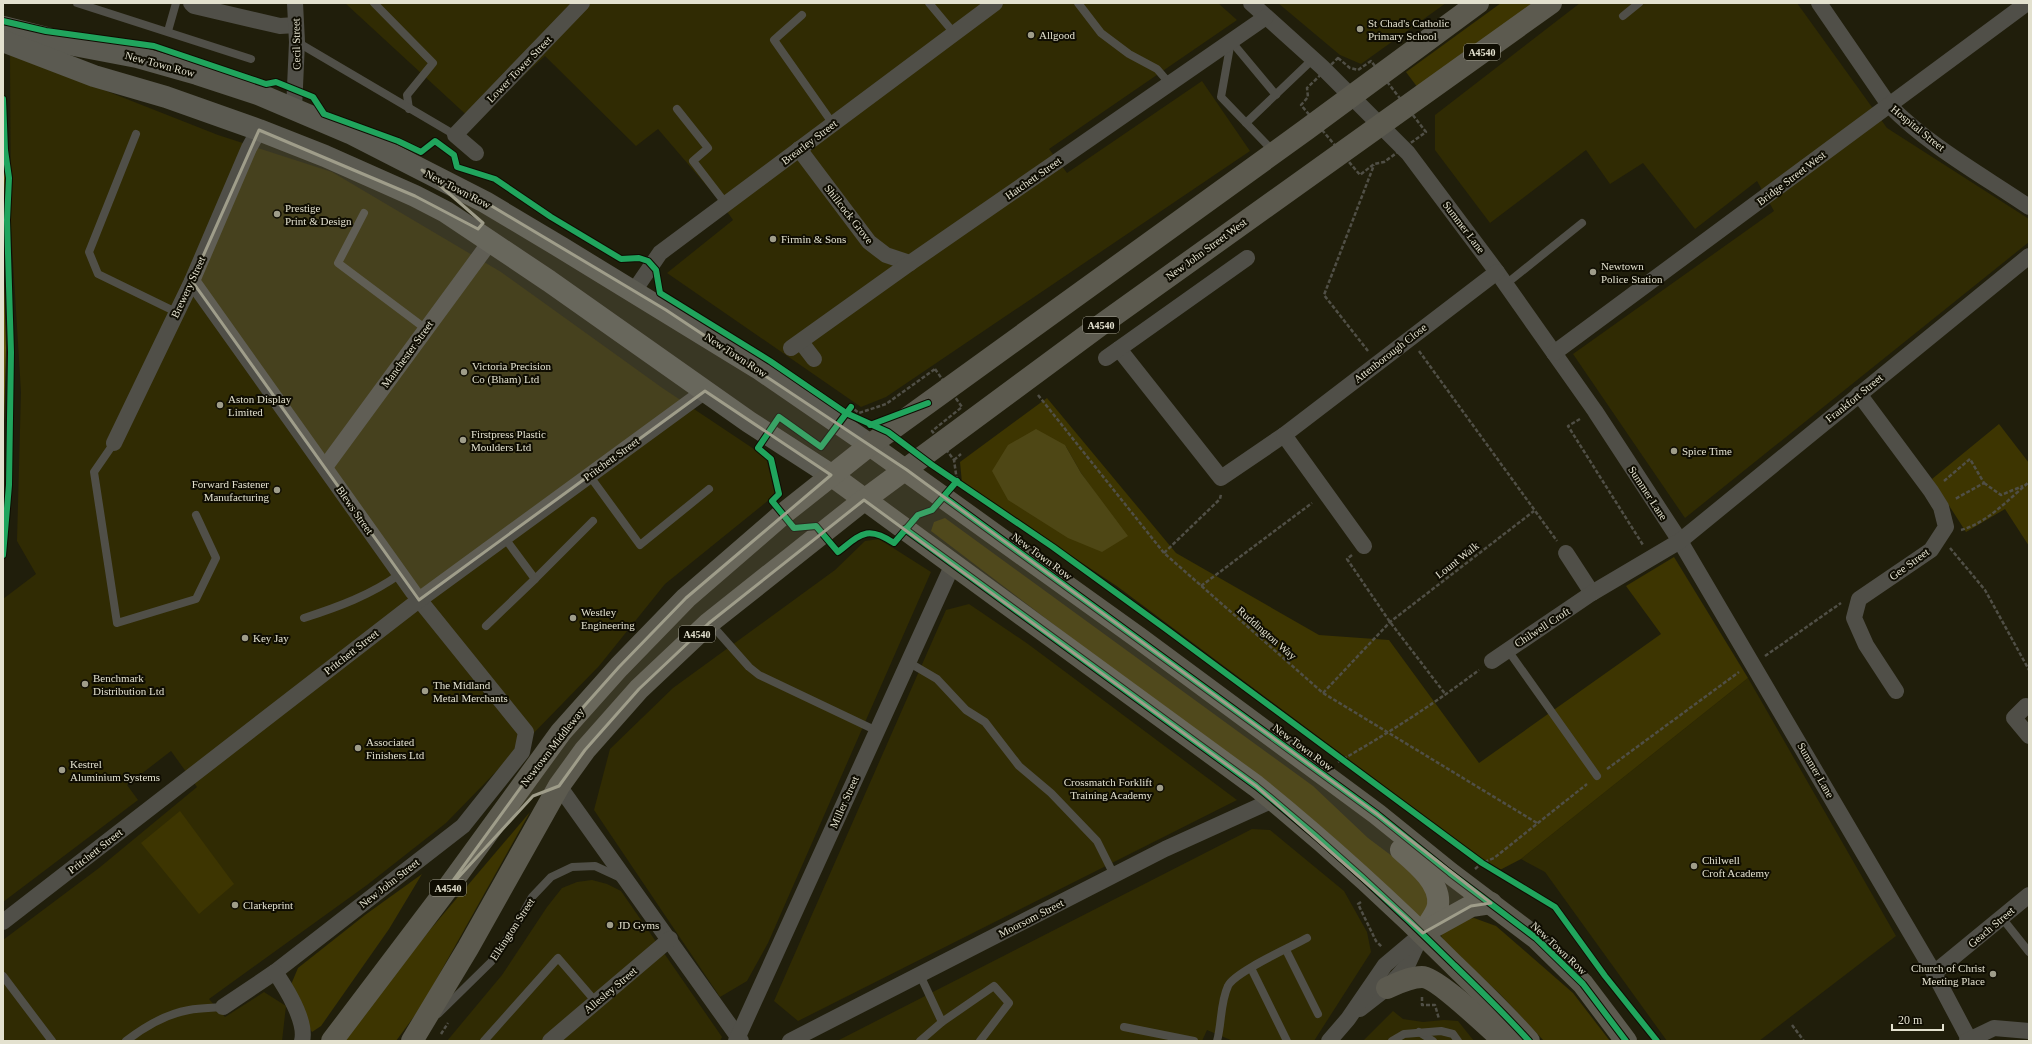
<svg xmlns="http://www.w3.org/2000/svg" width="2032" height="1044" font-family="'Times New Roman',serif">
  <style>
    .built { fill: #302b03 }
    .green { fill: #3d3501; fill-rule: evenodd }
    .forest { fill: #4e4715 }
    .water { fill: #655b0d }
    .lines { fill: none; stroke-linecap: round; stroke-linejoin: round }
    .path { stroke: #504f46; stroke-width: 2.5; stroke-dasharray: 4 2; stroke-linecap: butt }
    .service { stroke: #504f48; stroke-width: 8 }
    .minor { stroke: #504f48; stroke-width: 16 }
    .secondary { stroke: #5b5a51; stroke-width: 22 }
    .trunk { stroke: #5c5a4f; stroke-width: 22 }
    .cycleway-casing { stroke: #0f0d02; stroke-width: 8 }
    .cycleway { stroke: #20a55d; stroke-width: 6 }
    .marked { fill: #9f9d8a; fill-opacity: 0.2; stroke: #9f9d8a; stroke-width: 3; stroke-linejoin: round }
    .poi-dot { fill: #9f9d8a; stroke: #0f0d02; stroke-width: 1.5 }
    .labels { text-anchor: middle; stroke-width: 4; stroke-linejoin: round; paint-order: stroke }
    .shield { fill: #0f0d02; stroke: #a3a192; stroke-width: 1 }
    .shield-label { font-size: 10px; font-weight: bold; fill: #e3e1cf }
    .poi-label { font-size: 11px; fill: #e3e1cf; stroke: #0f0d02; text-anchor: start }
    .street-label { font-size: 11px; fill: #e3e1cf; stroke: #0f0d02 }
  </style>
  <rect width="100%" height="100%" fill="#201e0b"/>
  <!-- built -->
  <g class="built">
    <polygon points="345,3 1218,3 1237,20 1049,149 1067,173 1202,81 1250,151 886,397 861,407 667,273 733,220 718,199 658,129 636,146 545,56 473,121"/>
    <polygon points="1278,3 1446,3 1361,64 1340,55"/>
    <polygon points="1580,3 1797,3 1887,128 2029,219 2029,242 1685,518 1573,354 1774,211 1757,181 1695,229 1643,163 1610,184 1586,150 1490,223 1435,150 1435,115"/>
    <polygon points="10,53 218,135 332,172 501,272 661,387 766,457 775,495 665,584 599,666 446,823 367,885 209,999 225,1017 264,992 286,1006 282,1041 3,1041 3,940 99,868 197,787 171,751 127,785 138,800 3,902 3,599 36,574 17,541 21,392 11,229"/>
    <polygon points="879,539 931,572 768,943 747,981 720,997 594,810 610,749 673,688 835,570 865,541"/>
    <polygon points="969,604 1028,644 1237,800 798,1021 774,1001 946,610"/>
    <polygon points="1748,678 1896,936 1759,1041 1667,1041 1545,872 1521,859"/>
    <polygon points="1252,829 1270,830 1344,891 1367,932 1371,952 1314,1041 1233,1041 1207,1030 1202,1041 837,1041"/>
    <polygon points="592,880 607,884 621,891 722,1037 720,1041 447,1041 502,975 547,907 562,888 577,882"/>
    <polygon points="1393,1011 1403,1019 1423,1022 1444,1020 1458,1021 1474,1041 1363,1041"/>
  </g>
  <!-- green -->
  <g class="green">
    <polygon points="1501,3 1534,3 1418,88 1406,72"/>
    <path d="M1047 398 1176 553 1319 635 1389 640 1479 763 1661 634 1626 586 1674 557 1748 678 1521 859 1498 871 1118 587 962 483 960 462ZM1065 445 1081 473 1098 497 1102 552Z"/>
    <polygon points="1999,424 2029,463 2029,546 2005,509 1966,532 1932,479"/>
    <polygon points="945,518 1313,786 1368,838 1416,874 1428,891 1429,906 1421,918 1078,643 931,531 934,522"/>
    <polygon points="180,811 234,884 199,914 141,843"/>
    <polygon points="530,812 421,1007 396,1041 342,1041 429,931"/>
    <polygon points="422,874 389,929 321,1026 312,1032 304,1019 290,987 298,968 365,915"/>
    <path d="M1474 918 1496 926 1573 993 1610 1041H1544L1500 994 1448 946 1441 936C1451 922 1458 921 1474 918Z"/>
  </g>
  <!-- forest -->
  <polygon class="forest" points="1036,429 1065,445 1081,473 1128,536 1102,552 1068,538 1008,500 992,471 1008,445"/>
  <!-- water -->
  <g class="water">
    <polygon points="3,163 5,176 3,226"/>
    <polygon points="3,252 6,348 3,459"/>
  </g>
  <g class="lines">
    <!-- path -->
    <g class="path">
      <polygon points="1338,58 1350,68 1358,70 1371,61 1426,132 1384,162 1374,164 1360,175 1301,105 1308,97 1307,88"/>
      <polyline points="1368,351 1324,295 1374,165"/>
      <polyline points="1419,351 1557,541"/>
      <path d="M935 369 962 407 932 431 954 460 957 481 955 485 932 510 918 515 894 543C867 525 861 534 838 552L816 526 794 528 772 501 779 494 771 459 758 448 779 417 821 447 851 407 859 413 886 404Z"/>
      <polyline points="1038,395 1164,553 1323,693 1537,823"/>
      <polyline points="1580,419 1568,426 1643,545"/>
      <polyline points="954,460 961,454"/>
      <polyline points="1944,481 1970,459 1984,483 1955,499"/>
      <polyline points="1984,483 2001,495 2023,486"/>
      <path d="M1961 530C1987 523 2009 499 2029 482"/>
      <polyline points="1950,548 1985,590 2029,670"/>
      <polyline points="1164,553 1220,499 1221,494"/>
      <polyline points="1352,555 1347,559 1390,622 1446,695"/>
      <polyline points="1201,586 1312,503"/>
      <polyline points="1765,656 1841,603"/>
      <polyline points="1323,693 1390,622 1534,511"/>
      <path d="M1338 762C1387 734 1434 704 1479 670"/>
      <polyline points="1607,769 1739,672"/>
      <polyline points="1475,869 1482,863 1494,858 1587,784"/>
      <polyline points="1361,902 1358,904 1376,941 1382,947"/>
      <polyline points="1422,997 1422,1005 1435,1005 1439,1019"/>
      <polyline points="1792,1025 1804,1041"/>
      <polyline points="441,1034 448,1023"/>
    </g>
    <!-- service -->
    <g class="service">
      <polyline points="77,3 251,59"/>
      <polyline points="374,3 433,63 407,95 409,109"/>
      <polyline points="929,3 954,33"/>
      <polyline points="1078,3 1101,33 1129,54 1157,69 1170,84"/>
      <polyline points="802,15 774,40 833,124"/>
      <polyline points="1623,16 1639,3"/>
      <polyline points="168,31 176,3"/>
      <polyline points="1231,41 1221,97 1274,152"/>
      <polyline points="1231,41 1276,95"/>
      <polyline points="297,42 455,135"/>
      <polyline points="677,109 708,148 693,161 726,204"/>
      <polyline points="1246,123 1313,59"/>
      <polyline points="136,134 89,252 98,274 176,312"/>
      <polyline points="364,213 338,263 426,329"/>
      <polyline points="1506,284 1582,223"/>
      <polyline points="114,443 94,472 117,623 196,599 216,558 196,515"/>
      <polyline points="589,475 640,545 709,489"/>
      <polyline points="504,537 535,579 593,521"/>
      <path d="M304 618C338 607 371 595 400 574"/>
      <polyline points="710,623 749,667 759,675 877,731"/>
      <polyline points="486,626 535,579"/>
      <polyline points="1507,649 1597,776"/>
      <polyline points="908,662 937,679 966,710 985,722 1019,766 1051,793 1097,841 1114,875"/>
      <polyline points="2002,918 2029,952"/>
      <polyline points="1286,950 1318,1014"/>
      <polyline points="1251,968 1287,1041"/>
      <polyline points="920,975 942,1022 994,986 1009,1003 980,1041"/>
      <polyline points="3,976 52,1041"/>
      <polyline points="438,1014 491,962 518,922 532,897 551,877 572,867 595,866 621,878"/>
      <polyline points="1124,1027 1194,1041"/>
      <polyline points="1419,1032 1433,1041"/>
      <path d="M126 1041C144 1027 166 1014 189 1010 200 1008 212 1008 223 1007"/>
      <polyline points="484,1041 558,958 596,1002"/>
      <polyline points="920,1041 942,1022"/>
      <path d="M1217 1041C1222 1023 1220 1003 1228 986 1234 972 1291 947 1307 938"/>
      <polyline points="1392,1041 1404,1034 1441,1031 1453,1034 1458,1041"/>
    </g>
    <!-- minor -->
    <g class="minor">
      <polyline points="191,3 194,6 280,26 296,25"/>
      <polyline points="1251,3 1322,67 1408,153 1497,272 1595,411 1680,541 1934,973 1970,1041"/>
      <path d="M1819 3 1889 105C1929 146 1982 175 2029 207"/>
      <polyline points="294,109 297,42 295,3"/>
      <polyline points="799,149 869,242 886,255 910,263"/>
      <polyline points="476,153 455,135 582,3"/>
      <polyline points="192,281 413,592 526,732 522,752 463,826 275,972 223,1007"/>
      <polyline points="634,291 660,253 995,3"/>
      <polyline points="801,342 814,359"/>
      <polyline points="791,348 910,263 1266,17"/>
      <polyline points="1119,349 1221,478 1284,435 1497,272"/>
      <polyline points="1554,353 2027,3"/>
      <polyline points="1106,358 1247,258"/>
      <polyline points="1859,394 1931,491 1941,507 1946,527 1931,550 1859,599 1854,618 1866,645 1896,691"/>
      <polyline points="1284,435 1364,546"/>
      <polyline points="114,443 192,281 249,148 259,130"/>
      <polyline points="325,467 490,242"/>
      <polyline points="1566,553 1592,593"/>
      <polyline points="1492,661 1592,593 1680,541 2029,256"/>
      <polyline points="2026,706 2014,718 2029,736"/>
      <polyline points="559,786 741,1041"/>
      <polyline points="3,922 419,600 705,391"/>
      <path d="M275 972C286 988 307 1022 302 1041"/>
      <polyline points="1934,973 2029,895"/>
      <polyline points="1360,1009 1387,988 1407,966 1420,938"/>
      <polyline points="550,1041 670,939"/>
      <polyline points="736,1041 953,564"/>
      <polyline points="790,1041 1165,849 1273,800"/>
      <polyline points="1329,1041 1348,1019 1385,965 1423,933"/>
      <polyline points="1967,1041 1994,1028 2029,1031"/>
    </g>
    <!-- secondary -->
    <g class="secondary">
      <polyline points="3,27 74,45 137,57 197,74 258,94 350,133 485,202 562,248 758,368 870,445"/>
      <polyline points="3,41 94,76 166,97 259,130 325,156 415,196 446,212 549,281 749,422 831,475"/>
    </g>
    <!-- trunk -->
    <g class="trunk">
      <polyline points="870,445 1139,638 1377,814 1450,873 1536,938 1583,984 1626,1041"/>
      <path d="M831 475 1256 786C1325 842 1391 902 1454 965 1480 990 1505 1014 1529 1041"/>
      <path d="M1401 850C1416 863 1441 883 1438 905 1437 914 1427 925 1423 933"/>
      <polyline points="1424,932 1471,906 1491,903"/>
      <path d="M1387 988C1398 983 1410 977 1422 977 1437 977 1490 1029 1504 1041"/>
      <polyline points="332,1041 444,893 561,732 619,667 686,598 783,514 870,445 1307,129 1478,3"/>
      <polyline points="412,1041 468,948 559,786 585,750 639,689 709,623 864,500 1098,327 1551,3"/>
    </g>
    <defs>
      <g id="cycleway">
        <polyline points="3,21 46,31 154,46 266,84 276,82 313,97 324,114 398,141 421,152 435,141 454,155 457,167 495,179 551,217 621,259 639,258 648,261 656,270 660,293 770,361 846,413 888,432 932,465 1053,547 1166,629 1482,863 1555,907 1605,976 1657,1041"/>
        <polyline points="3,99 5,150 9,178 7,220 11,352 9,485 3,555"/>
        <path d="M851 407 821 447 779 417 758 448 771 459 779 494 772 501 794 528 816 526 838 552C861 534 867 525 894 543L918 515 932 510 957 481"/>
        <polyline points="870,425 928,403"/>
        <polyline points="944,497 1377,814 1450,873 1536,938 1583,984 1626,1041"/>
        <path d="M905 529 1256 786C1325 842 1391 902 1454 965 1480 990 1505 1014 1529 1041"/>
      </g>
    </defs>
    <!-- cycleway casing -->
    <use href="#cycleway" class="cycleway-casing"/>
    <!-- cycleway -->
    <use href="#cycleway" class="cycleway"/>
  </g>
  <!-- marked area -->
  <path class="marked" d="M259 130 415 196 478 229 483 223 422 170 485 202 666 310 907 470 1377 814 1491 903 1471 906 1423 933 1256 786 864 500 709 623 639 689 585 750 559 786 533 796 444 893 561 732 619 667 686 598 831 475 705 391 419 600 192 281Z"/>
  <!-- markers -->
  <g class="poi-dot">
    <circle cx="1360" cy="29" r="4"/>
    <circle cx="1031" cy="35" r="4"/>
    <circle cx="277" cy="214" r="4"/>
    <circle cx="773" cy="239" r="4"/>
    <circle cx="1593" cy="272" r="4"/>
    <circle cx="464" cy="372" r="4"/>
    <circle cx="220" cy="405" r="4"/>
    <circle cx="463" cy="440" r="4"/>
    <circle cx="1674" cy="451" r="4"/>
    <circle cx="277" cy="490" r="4"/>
    <circle cx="573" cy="618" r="4"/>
    <circle cx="245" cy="638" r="4"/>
    <circle cx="85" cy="684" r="4"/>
    <circle cx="425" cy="691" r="4"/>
    <circle cx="358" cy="748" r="4"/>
    <circle cx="62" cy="770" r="4"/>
    <circle cx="1160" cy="788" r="4"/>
    <circle cx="1694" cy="866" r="4"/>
    <circle cx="235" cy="905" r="4"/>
    <circle cx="610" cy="925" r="4"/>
    <circle cx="1993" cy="974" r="4"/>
  </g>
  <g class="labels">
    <!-- shield labels -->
    <g class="shield">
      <rect x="1464" y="44" width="36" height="16" rx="3"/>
      <rect x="1083" y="317" width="36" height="16" rx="3"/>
      <rect x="679" y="626" width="36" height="16" rx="3"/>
      <rect x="430" y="880" width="36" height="16" rx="3"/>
    </g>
    <g class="shield-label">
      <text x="1482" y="56">A4540</text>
      <text x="1101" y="329">A4540</text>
      <text x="697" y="638">A4540</text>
      <text x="448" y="892">A4540</text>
    </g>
    <!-- poi labels -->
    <g class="poi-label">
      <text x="1368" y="27">St Chad's Catholic<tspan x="1368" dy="13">Primary School</tspan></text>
      <text x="1039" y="39">Allgood</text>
      <text x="285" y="212">Prestige<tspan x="285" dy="13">Print &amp; Design</tspan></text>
      <text x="781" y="243">Firmin &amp; Sons</text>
      <text x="1601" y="270">Newtown<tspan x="1601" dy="13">Police Station</tspan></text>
      <text x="472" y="370">Victoria Precision<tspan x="472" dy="13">Co (Bham) Ltd</tspan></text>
      <text x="228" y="403">Aston Display<tspan x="228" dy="13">Limited</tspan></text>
      <text x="471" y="438">Firstpress Plastic<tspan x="471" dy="13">Moulders Ltd</tspan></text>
      <text x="1682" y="455">Spice Time</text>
      <text x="269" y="488" text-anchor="end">Forward Fastener<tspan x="269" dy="13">Manufacturing</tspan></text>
      <text x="581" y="616">Westley<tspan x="581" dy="13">Engineering</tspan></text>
      <text x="253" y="642">Key Jay</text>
      <text x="93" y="682">Benchmark<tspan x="93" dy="13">Distribution Ltd</tspan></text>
      <text x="433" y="689">The Midland<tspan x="433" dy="13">Metal Merchants</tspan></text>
      <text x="366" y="746">Associated<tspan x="366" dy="13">Finishers Ltd</tspan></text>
      <text x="70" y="768">Kestrel<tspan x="70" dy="13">Aluminium Systems</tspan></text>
      <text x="1152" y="786" text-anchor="end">Crossmatch Forklift<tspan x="1152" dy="13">Training Academy</tspan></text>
      <text x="1702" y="864">Chilwell<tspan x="1702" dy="13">Croft Academy</tspan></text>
      <text x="243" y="909">Clarkeprint</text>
      <text x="618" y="929">JD Gyms</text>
      <text x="1985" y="972" text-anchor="end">Church of Christ<tspan x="1985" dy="13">Meeting Place</tspan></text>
    </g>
    <!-- street labels -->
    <g class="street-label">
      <text transform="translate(296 44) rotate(-91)" y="4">Cecil Street</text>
      <text transform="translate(160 64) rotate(15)" y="4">New Town Row</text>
      <text transform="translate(519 69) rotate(-46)" y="4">Lower Tower Street</text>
      <text transform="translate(1918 128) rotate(39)" y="4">Hospital Street</text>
      <text transform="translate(809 142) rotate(-37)" y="4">Brearley Street</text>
      <text transform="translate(1033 178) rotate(-35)" y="4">Hatchett Street</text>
      <text transform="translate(1791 178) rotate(-37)" y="4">Bridge Street West</text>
      <text transform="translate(458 189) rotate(27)" y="4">New Town Row</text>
      <text transform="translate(849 214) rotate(52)" y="4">Shillcock Grove</text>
      <text transform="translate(1464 227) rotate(53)" y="4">Summer Lane</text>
      <text transform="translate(1206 249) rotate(-36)" y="4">New John Street West</text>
      <text transform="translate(188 287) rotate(-65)" y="4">Brewery Street</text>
      <text transform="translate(1390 353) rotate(-38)" y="4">Attenborough Close</text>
      <text transform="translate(407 354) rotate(-54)" y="4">Manchester Street</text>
      <text transform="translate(736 355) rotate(33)" y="4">New Town Row</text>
      <text transform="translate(1854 398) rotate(-39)" y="4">Frankfort Street</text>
      <text transform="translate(611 459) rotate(-36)" y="4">Pritchett Street</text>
      <text transform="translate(1648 493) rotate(57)" y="4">Summer Lane</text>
      <text transform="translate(355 510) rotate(55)" y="4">Blews Street</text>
      <text transform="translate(1042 556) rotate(36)" y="4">New Town Row</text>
      <text transform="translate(1457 560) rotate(-38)" y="4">Lount Walk</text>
      <text transform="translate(1909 564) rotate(-36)" y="4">Gee Street</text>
      <text transform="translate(1542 627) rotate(-33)" y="4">Chilwell Croft</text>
      <text transform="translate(1267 633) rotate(41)" y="4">Ruddington Way</text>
      <text transform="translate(351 652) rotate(-38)" y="4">Pritchett Street</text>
      <text transform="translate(552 747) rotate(-52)" y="4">Newtown Middleway</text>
      <text transform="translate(1303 747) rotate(36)" y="4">New Town Row</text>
      <text transform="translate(1816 770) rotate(60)" y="4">Summer Lane</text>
      <text transform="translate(844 802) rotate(-66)" y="4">Miller Street</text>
      <text transform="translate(95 851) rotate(-38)" y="4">Pritchett Street</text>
      <text transform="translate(389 883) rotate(-38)" y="4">New John Street</text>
      <text transform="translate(1031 918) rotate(-27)" y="4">Moorsom Street</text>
      <text transform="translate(1991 927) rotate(-40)" y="4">Geach Street</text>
      <text transform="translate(512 929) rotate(-57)" y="4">Elkington Street</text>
      <text transform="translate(1559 948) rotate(43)" y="4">New Town Row</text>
      <text transform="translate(610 990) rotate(-40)" y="4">Allesley Street</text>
    </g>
  </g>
  <!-- border -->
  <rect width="2032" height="1044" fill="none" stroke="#e3e1cf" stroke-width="8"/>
  <!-- scale -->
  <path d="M1892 1024v6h51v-6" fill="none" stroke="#e3e1cf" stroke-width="2"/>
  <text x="1898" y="1024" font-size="12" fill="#e3e1cf" stroke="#0f0d02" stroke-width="3" paint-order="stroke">20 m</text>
</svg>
